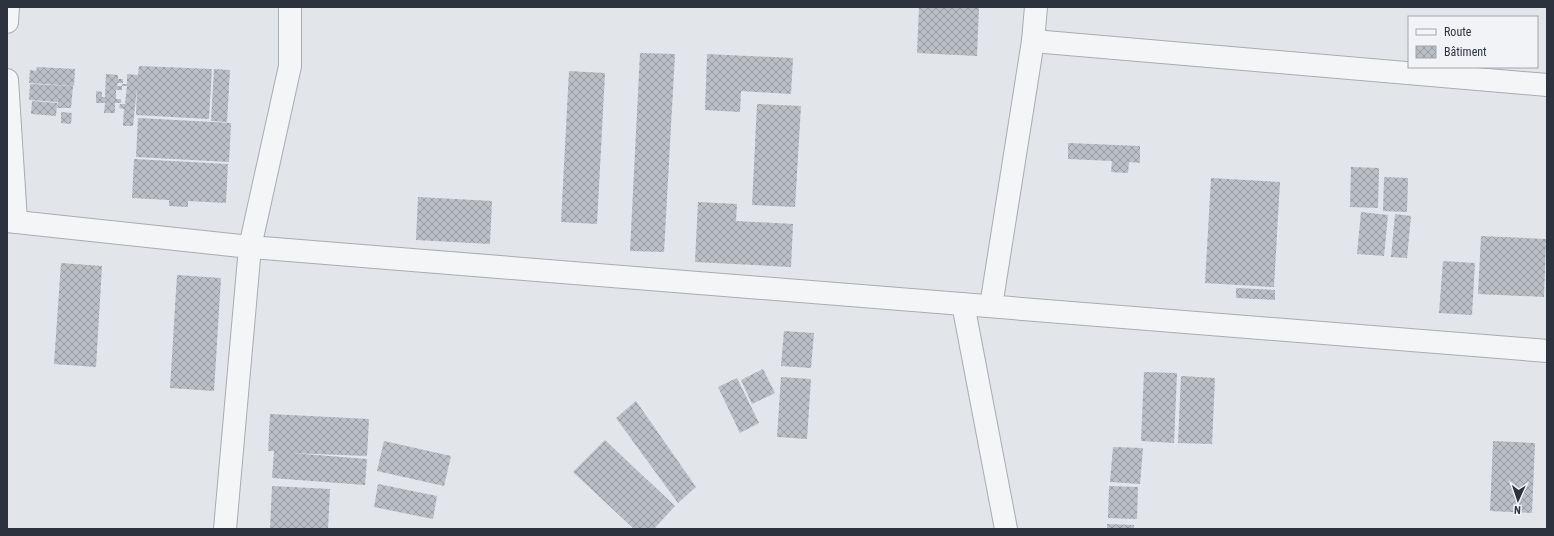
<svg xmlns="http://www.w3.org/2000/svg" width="1554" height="536" font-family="'Roboto Condensed',sans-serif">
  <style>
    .building { fill: url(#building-cross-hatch) }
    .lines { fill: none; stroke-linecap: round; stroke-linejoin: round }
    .minor-casing { stroke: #a8acb3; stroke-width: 24 }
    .minor { stroke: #f4f5f7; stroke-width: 22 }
  </style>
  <defs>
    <pattern id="building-cross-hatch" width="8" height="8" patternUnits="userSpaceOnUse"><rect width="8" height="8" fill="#babec5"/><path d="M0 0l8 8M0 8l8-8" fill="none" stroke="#979ba1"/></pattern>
  </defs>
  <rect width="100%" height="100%" fill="#e2e5e9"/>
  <!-- building -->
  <g class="building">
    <polygon points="919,7 979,7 977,56 917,53"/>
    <polygon points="640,53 675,54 664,252 630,251"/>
    <polygon points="707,54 793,58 791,94 741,91 740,112 705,110"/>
    <polygon points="139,66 212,69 209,119 136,115 137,88 133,126 123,126 124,109 119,108 120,104 125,104 127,86 122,86 122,84 127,84 127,74 138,75"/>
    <polygon points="37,67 75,69 74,86 29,83 30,70 36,71"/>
    <polygon points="214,69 230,70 227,122 211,121"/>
    <polygon points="569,71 605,73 597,224 561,222"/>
    <polygon points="106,74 118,75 118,79 123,79 123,83 118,83 117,86 122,86 122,90 116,90 116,99 121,99 121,103 115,103 115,113 104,113 105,103 96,103 96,91 102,92 102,97 105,97"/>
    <polygon points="30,84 73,86 71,108 57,108 58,102 29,100"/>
    <polygon points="32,101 57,103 56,116 31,114"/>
    <polygon points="757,104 801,106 795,207 752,205"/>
    <polygon points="61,112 72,113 71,124 61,123"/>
    <polygon points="138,118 231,123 229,162 136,157"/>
    <polygon points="1068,143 1140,146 1140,163 1129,162 1128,173 1111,172 1112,161 1068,159"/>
    <polygon points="134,159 228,164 226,203 188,201 188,207 169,206 169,200 132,198"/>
    <polygon points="1351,167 1379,168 1378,208 1350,207"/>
    <polygon points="1384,177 1408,178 1407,212 1383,211"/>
    <polygon points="1211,178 1280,182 1274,287 1205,283"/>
    <polygon points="418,197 492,201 490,244 416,240"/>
    <polygon points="698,202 737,204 736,221 793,224 791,267 695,262"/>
    <polygon points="1361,212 1388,215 1384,256 1357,254"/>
    <polygon points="1395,214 1411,216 1407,258 1391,257"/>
    <polygon points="1481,236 1546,239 1544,297 1478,294"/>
    <polygon points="1443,261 1475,263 1472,315 1439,313"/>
    <polygon points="61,263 102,266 96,367 54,364"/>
    <polygon points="177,275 221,278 214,391 170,388"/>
    <polygon points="1236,288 1275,290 1275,300 1236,298"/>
    <polygon points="784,331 814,333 811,368 781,366"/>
    <polygon points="763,369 775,393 752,404 741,380"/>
    <polygon points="1144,372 1177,373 1174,443 1141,441"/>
    <polygon points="1181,376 1215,378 1212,444 1178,443"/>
    <polygon points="781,377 811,379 807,439 777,437"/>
    <polygon points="737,378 759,423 740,433 718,387"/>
    <polygon points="636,401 696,487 678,503 616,418"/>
    <polygon points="270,414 369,419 367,456 291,453 367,459 365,485 272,478 274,451 268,451"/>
    <polygon points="605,440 675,506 654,529 634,529 573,472"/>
    <polygon points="384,441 451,456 444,486 377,471"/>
    <polygon points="1493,441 1535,443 1532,513 1490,511"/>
    <polygon points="1113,447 1143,448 1140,484 1110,482"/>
    <polygon points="378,484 437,496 433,519 374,507"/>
    <polygon points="272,486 330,489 328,529 270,529"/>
    <polygon points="1109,486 1138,487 1137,519 1108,518"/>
    <polygon points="1107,524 1134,525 1134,529 1107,529"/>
  </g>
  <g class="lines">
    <defs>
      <g id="minor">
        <polyline points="290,7 290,66 250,247 1547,351"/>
        <polyline points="7,22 8,7"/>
        <polyline points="1033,41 1547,85"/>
        <polyline points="7,80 16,221"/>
        <polyline points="7,221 250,247 225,529"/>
        <polyline points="963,304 1006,529"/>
        <polyline points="991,306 1033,41 1036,7"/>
      </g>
    </defs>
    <!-- minor casing -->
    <use href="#minor" class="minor-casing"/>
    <!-- minor -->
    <use href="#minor" class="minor"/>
  </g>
  <!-- border -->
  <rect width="1554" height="536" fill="none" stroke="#2c333f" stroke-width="16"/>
  <!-- legend -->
  <rect x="1408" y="16" width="130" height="52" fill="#f1f3f6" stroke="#a2a6ad"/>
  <rect x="1416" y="29" width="20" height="6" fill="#f4f5f7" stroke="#a2a6ad"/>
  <text x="1444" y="36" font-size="12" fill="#2c333f">Route</text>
  <rect x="1416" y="46" width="20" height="12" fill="url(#building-cross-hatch)" stroke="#a2a6ad"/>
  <text x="1444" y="56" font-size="12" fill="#2c333f">Bâtiment</text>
  <!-- north arrow -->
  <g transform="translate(1518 500) rotate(183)" stroke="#f1f3f6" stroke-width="3" paint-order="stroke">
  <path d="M0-3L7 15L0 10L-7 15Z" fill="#2c333f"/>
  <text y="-6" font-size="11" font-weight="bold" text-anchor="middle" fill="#2c333f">N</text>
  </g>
</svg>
